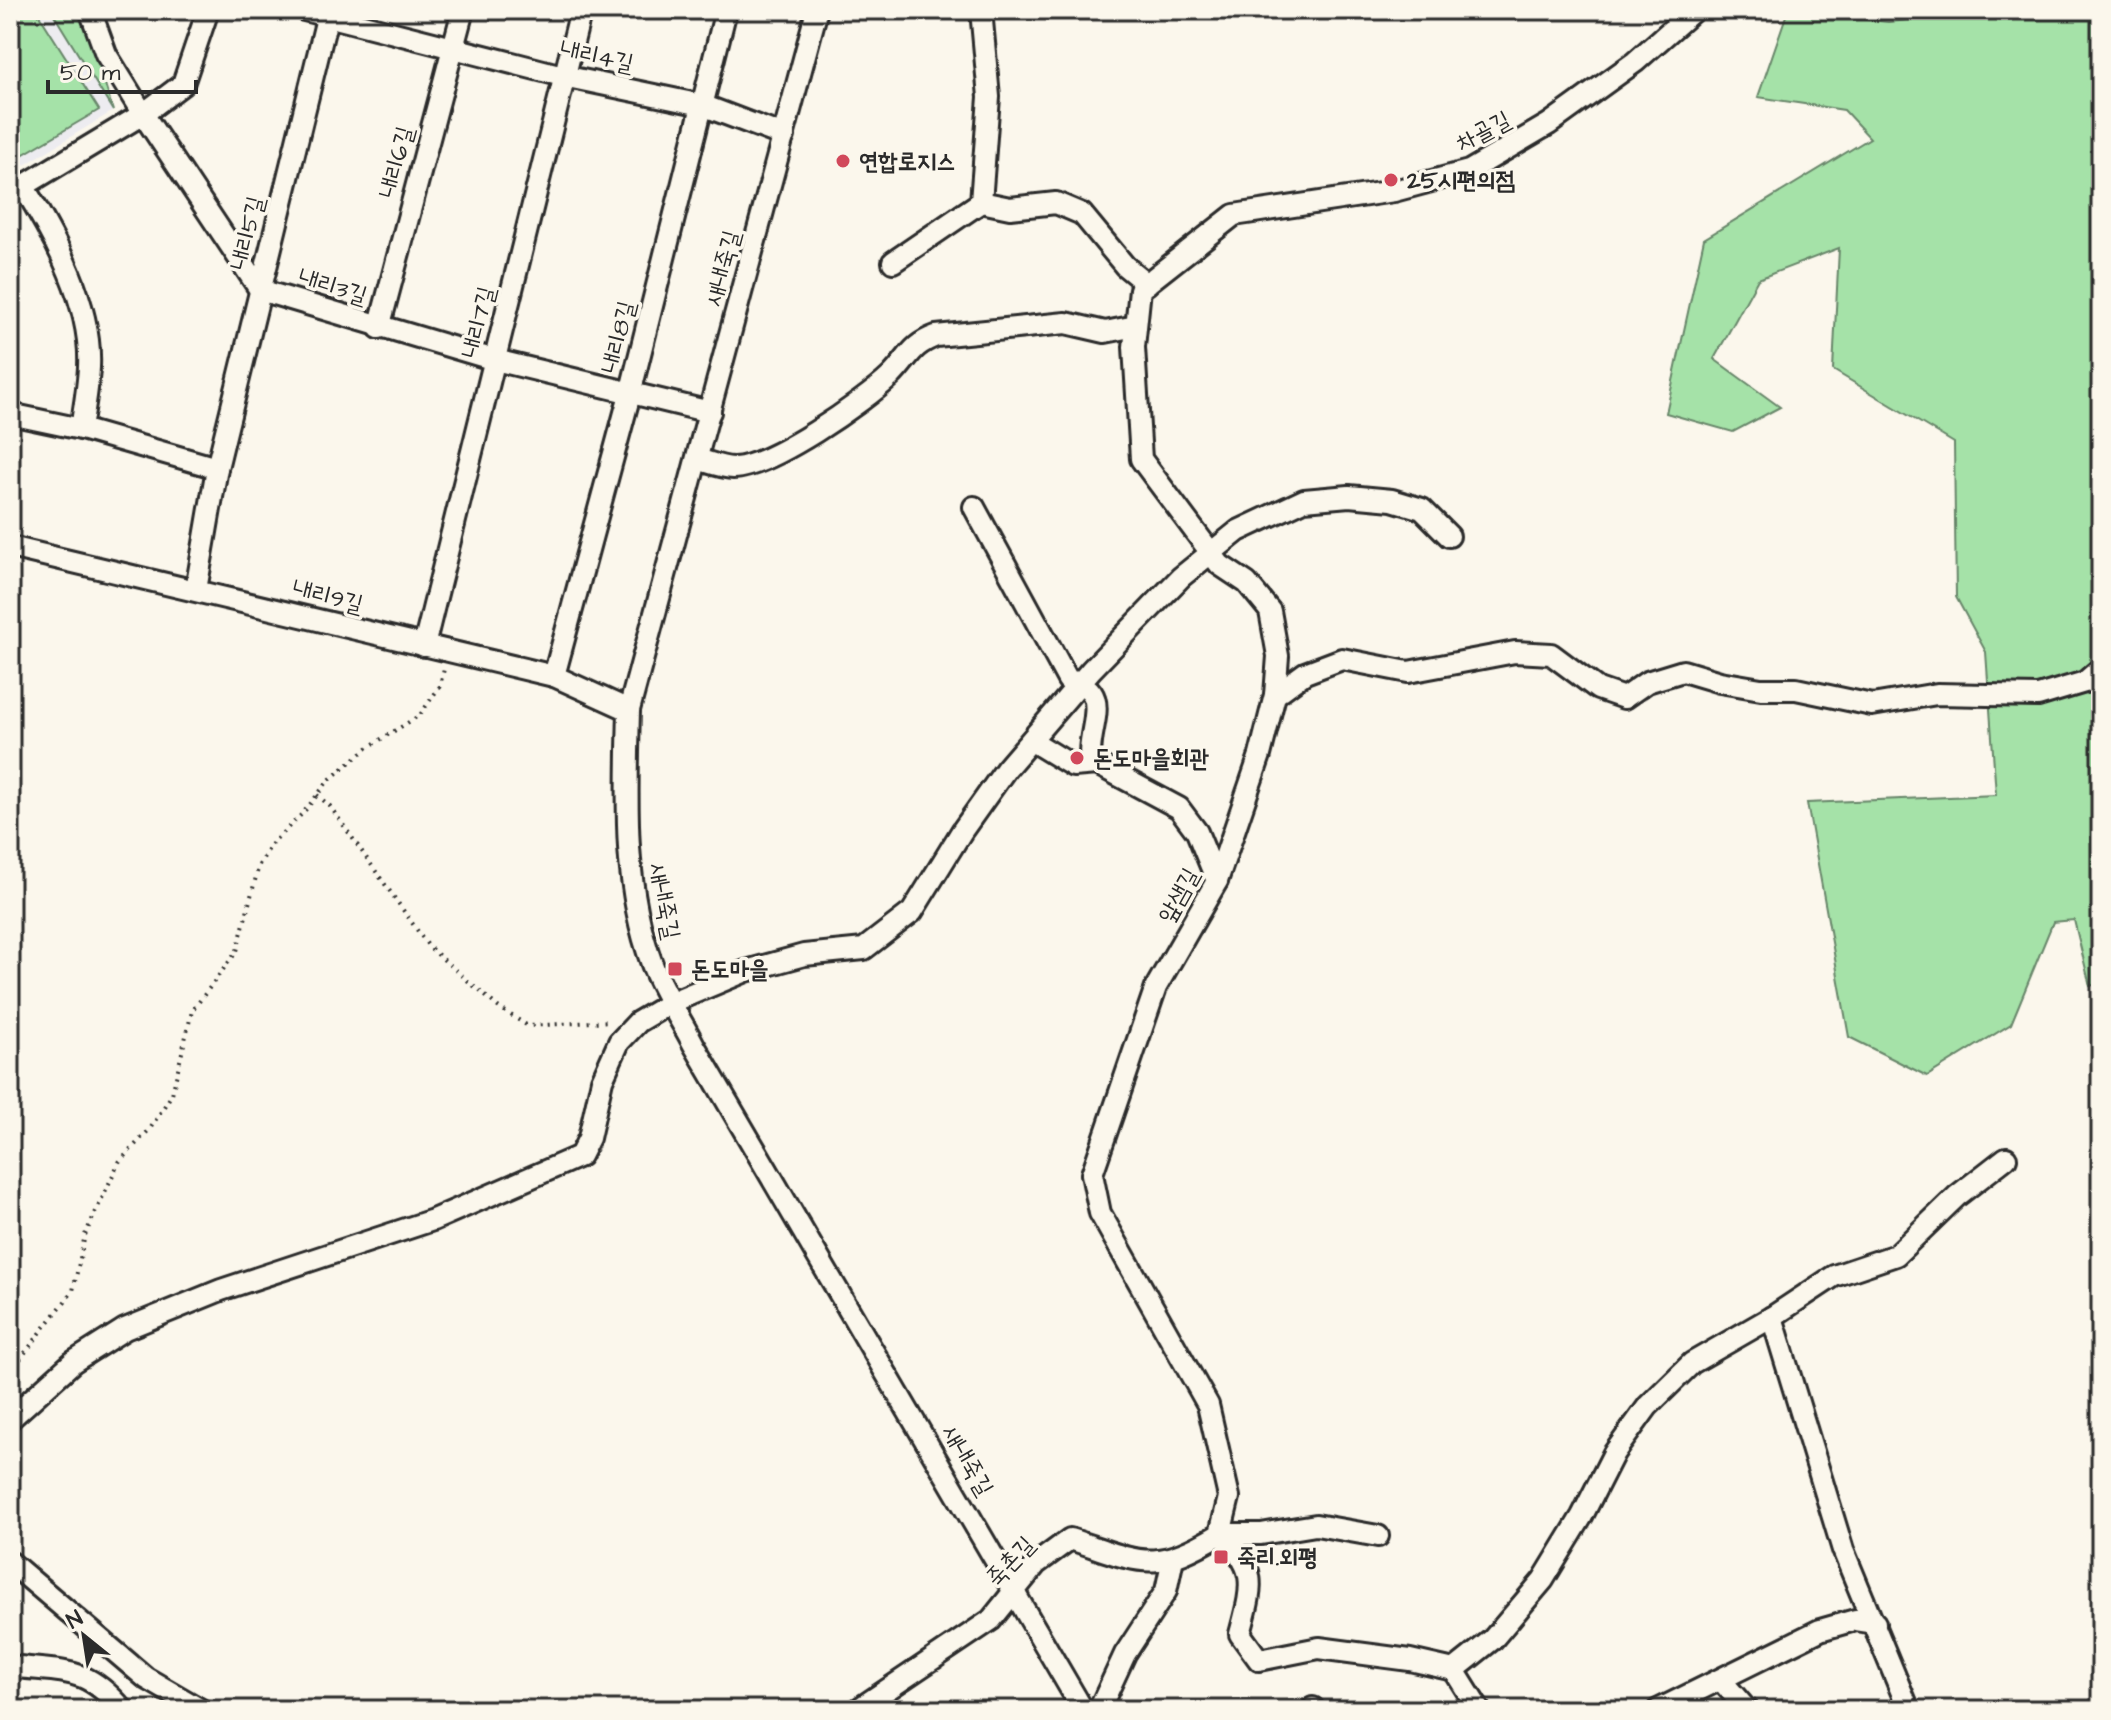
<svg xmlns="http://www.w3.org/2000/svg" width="2111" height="1720" font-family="'Architects Daughter','Poor Story',sans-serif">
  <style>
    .built { fill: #edecf0 }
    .green { fill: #a5e2a8; stroke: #68866a; stroke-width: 2 }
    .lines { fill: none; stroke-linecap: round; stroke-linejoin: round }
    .minor-casing { stroke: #2b2b2b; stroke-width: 26 }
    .path { stroke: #2b2b2b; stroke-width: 4; stroke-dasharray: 2 6; stroke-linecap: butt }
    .minor { stroke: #fbf7ec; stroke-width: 20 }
    .poi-dot { fill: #d1495b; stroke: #fbf7ec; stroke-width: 3 }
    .labels { text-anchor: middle; stroke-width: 7; stroke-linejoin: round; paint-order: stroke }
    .street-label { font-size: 24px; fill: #2b2b2b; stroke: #fbf7ec }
    .poi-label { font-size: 24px; font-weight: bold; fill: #2b2b2b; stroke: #fbf7ec; text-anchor: start }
  </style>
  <rect width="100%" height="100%" fill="#fbf7ec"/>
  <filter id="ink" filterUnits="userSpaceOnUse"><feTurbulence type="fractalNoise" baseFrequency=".0125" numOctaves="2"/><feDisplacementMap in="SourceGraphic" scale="16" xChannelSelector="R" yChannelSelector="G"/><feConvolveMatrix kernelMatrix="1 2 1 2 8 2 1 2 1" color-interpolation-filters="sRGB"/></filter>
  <g filter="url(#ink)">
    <!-- built -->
    <polygon class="built" points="10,10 51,10 113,111 10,174"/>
    <!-- green -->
    <g class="green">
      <polygon points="10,10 36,10 99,110 10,162"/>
      <polygon points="51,10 83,10 113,111"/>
      <polygon points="1788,10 1888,22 2021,10 2085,10 2101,27 2101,983 2090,986 2074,920 2053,922 2011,1024 1927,1076 1849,1037 1807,803 1996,795 1986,652 1956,597 1954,443 1833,370 1839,248 1758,279 1714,359 1780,407 1733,432 1666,413 1704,239 1870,138 1844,110 1758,97"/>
    </g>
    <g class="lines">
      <defs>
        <g id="minor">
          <polyline points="90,10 106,54 143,114 260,290 495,360 710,412"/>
          <polyline points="304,10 563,76 702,105 784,136"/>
          <path d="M817 10 629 710C627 794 622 884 652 964 662 992 681 1019 694 1045L1083 1710"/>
          <path d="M23 186C55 237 92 305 89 367 88 388 84 409 81 429L217 468"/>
          <polyline points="10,194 143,114 183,84 208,10"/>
          <polyline points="981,202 1010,208 1056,203 1082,214 1125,266 1147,284"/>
          <polyline points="893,262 981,202 989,97 981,10"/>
          <polyline points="379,328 463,10"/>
          <polyline points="10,414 81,429"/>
          <path d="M697 459C708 462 722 468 733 468 769 468 864 402 891 376 909 358 911 345 936 336L1066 323 1105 332 1136 326"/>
          <path d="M974 507 1068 680C1119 690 1082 734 1092 764"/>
          <polyline points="10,547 554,676 629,710"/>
          <polyline points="196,590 217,468 329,10"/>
          <polyline points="424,646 581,10"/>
          <polyline points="554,676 630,394 726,10"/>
          <polyline points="1275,695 1305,673 1342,659 1408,672 1515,652 1551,654 1598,689 1624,698 1647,682 1683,671 1720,682 1761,689 1796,689 1872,705 1937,694 2038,696 2085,682 2101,668"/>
          <polyline points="1032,741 1073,766 1097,764 1179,808 1197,832 1217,881"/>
          <polyline points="1772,1317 1843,1550 1909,1710"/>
          <polyline points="10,1419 73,1362 125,1329 221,1290 433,1220 580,1156 589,1138 602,1080 619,1042 638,1022 672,1002 746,971 804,955 864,949 912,912 962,831 1006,769 1091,670 1181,577 1238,531 1304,500 1349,496 1392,500 1422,509 1449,536"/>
          <path d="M1378 1536 1316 1525 1261 1534H1220C1260 1568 1252 1588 1240 1634L1259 1660 1319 1648 1410 1660 1454 1670 1479 1710"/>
          <polyline points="10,1562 146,1678 201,1710"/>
          <path d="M10 1666C65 1673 85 1665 123 1710"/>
          <polyline points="1454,1670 1493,1639 1543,1580 1582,1516 1614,1453 1648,1406 1692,1363 1772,1317 1834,1276 1896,1255 1957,1196 2006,1158"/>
          <polyline points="1721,1680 1747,1710"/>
          <polyline points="1313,1708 1314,1710"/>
          <path d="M857 1710 991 1620 1036 1564 1070 1539C1141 1562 1152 1575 1220 1534L1229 1497 1208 1405 1100 1213 1092 1174 1156 987 1217 881 1260 755 1275 695 1278 656 1270 611 1247 583 1220 565 1141 459 1134 347 1140 289 1234 215 1394 191 1469 171 1549 124 1635 62 1694 10"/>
          <polyline points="1099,1710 1125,1654 1166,1591 1173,1558"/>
          <polyline points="1658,1710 1820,1630 1855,1620 1875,1623"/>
        </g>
      </defs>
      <!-- minor casing -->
      <use href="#minor" class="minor-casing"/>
      <!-- path -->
      <g class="path">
        <polyline points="317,795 330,806 429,947 498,1007 528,1026 610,1021"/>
        <polyline points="10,1372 73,1291 85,1235 119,1162 150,1129 172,1094 192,1011 237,951 259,865 273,842 303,813 329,780 367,748 420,715 440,686 444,669"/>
      </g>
      <!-- minor -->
      <use href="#minor" class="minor"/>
    </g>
  </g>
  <!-- markers -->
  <g class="poi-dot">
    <circle cx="843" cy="161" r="8"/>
    <circle cx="1391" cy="180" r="8"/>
    <circle cx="1077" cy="758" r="8"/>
    <rect x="667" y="961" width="16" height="16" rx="4"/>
    <rect x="1213" y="1549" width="16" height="16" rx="4"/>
  </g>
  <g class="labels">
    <!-- street labels -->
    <g class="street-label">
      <text transform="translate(597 56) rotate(12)" y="8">내리4길</text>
      <text transform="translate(1483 131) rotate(-28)" y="8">차골길</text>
      <text transform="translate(396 162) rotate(-75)" y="8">내리6길</text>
      <text transform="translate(247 233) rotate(-76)" y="8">내리5길</text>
      <text transform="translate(722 268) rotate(-75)" y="8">새내죽길</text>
      <text transform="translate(333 286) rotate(17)" y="8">내리3길</text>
      <text transform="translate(478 322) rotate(-76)" y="8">내리7길</text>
      <text transform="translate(618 337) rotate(-76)" y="8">내리8길</text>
      <text transform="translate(328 596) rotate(14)" y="8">내리9길</text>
      <text transform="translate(1178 895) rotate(-61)" y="8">앞샘길</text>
      <text transform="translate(665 901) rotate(79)" y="8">새내죽길</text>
      <text transform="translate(968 1460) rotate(60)" y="8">새내죽길</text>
      <text transform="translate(1010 1561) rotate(-47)" y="8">죽촌길</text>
    </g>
    <!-- poi labels -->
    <g class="poi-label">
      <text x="859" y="169">연합로지스</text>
      <text x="1407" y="188">25시편의점</text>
      <text x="1093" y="766">돈도마을회관</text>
      <text x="691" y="977">돈도마을</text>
      <text x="1237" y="1565">죽리.외평</text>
    </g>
  </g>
  <!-- margin -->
  <rect width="2111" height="1720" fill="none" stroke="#fbf7ec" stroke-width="40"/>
  <rect x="20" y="20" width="2071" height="1680" fill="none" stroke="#2b2b2b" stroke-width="3" filter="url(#ink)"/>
  <!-- north arrow -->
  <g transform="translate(84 1636) rotate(330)" stroke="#fbf7ec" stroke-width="6" paint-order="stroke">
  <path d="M0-6L14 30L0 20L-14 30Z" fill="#2b2b2b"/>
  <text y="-12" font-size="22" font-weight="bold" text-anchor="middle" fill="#2b2b2b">N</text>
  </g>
  <!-- scale -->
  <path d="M48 80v12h148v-12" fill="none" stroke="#2b2b2b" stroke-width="4"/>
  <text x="60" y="80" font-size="24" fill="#2b2b2b" stroke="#fbf7ec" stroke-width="6" paint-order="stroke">50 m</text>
</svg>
